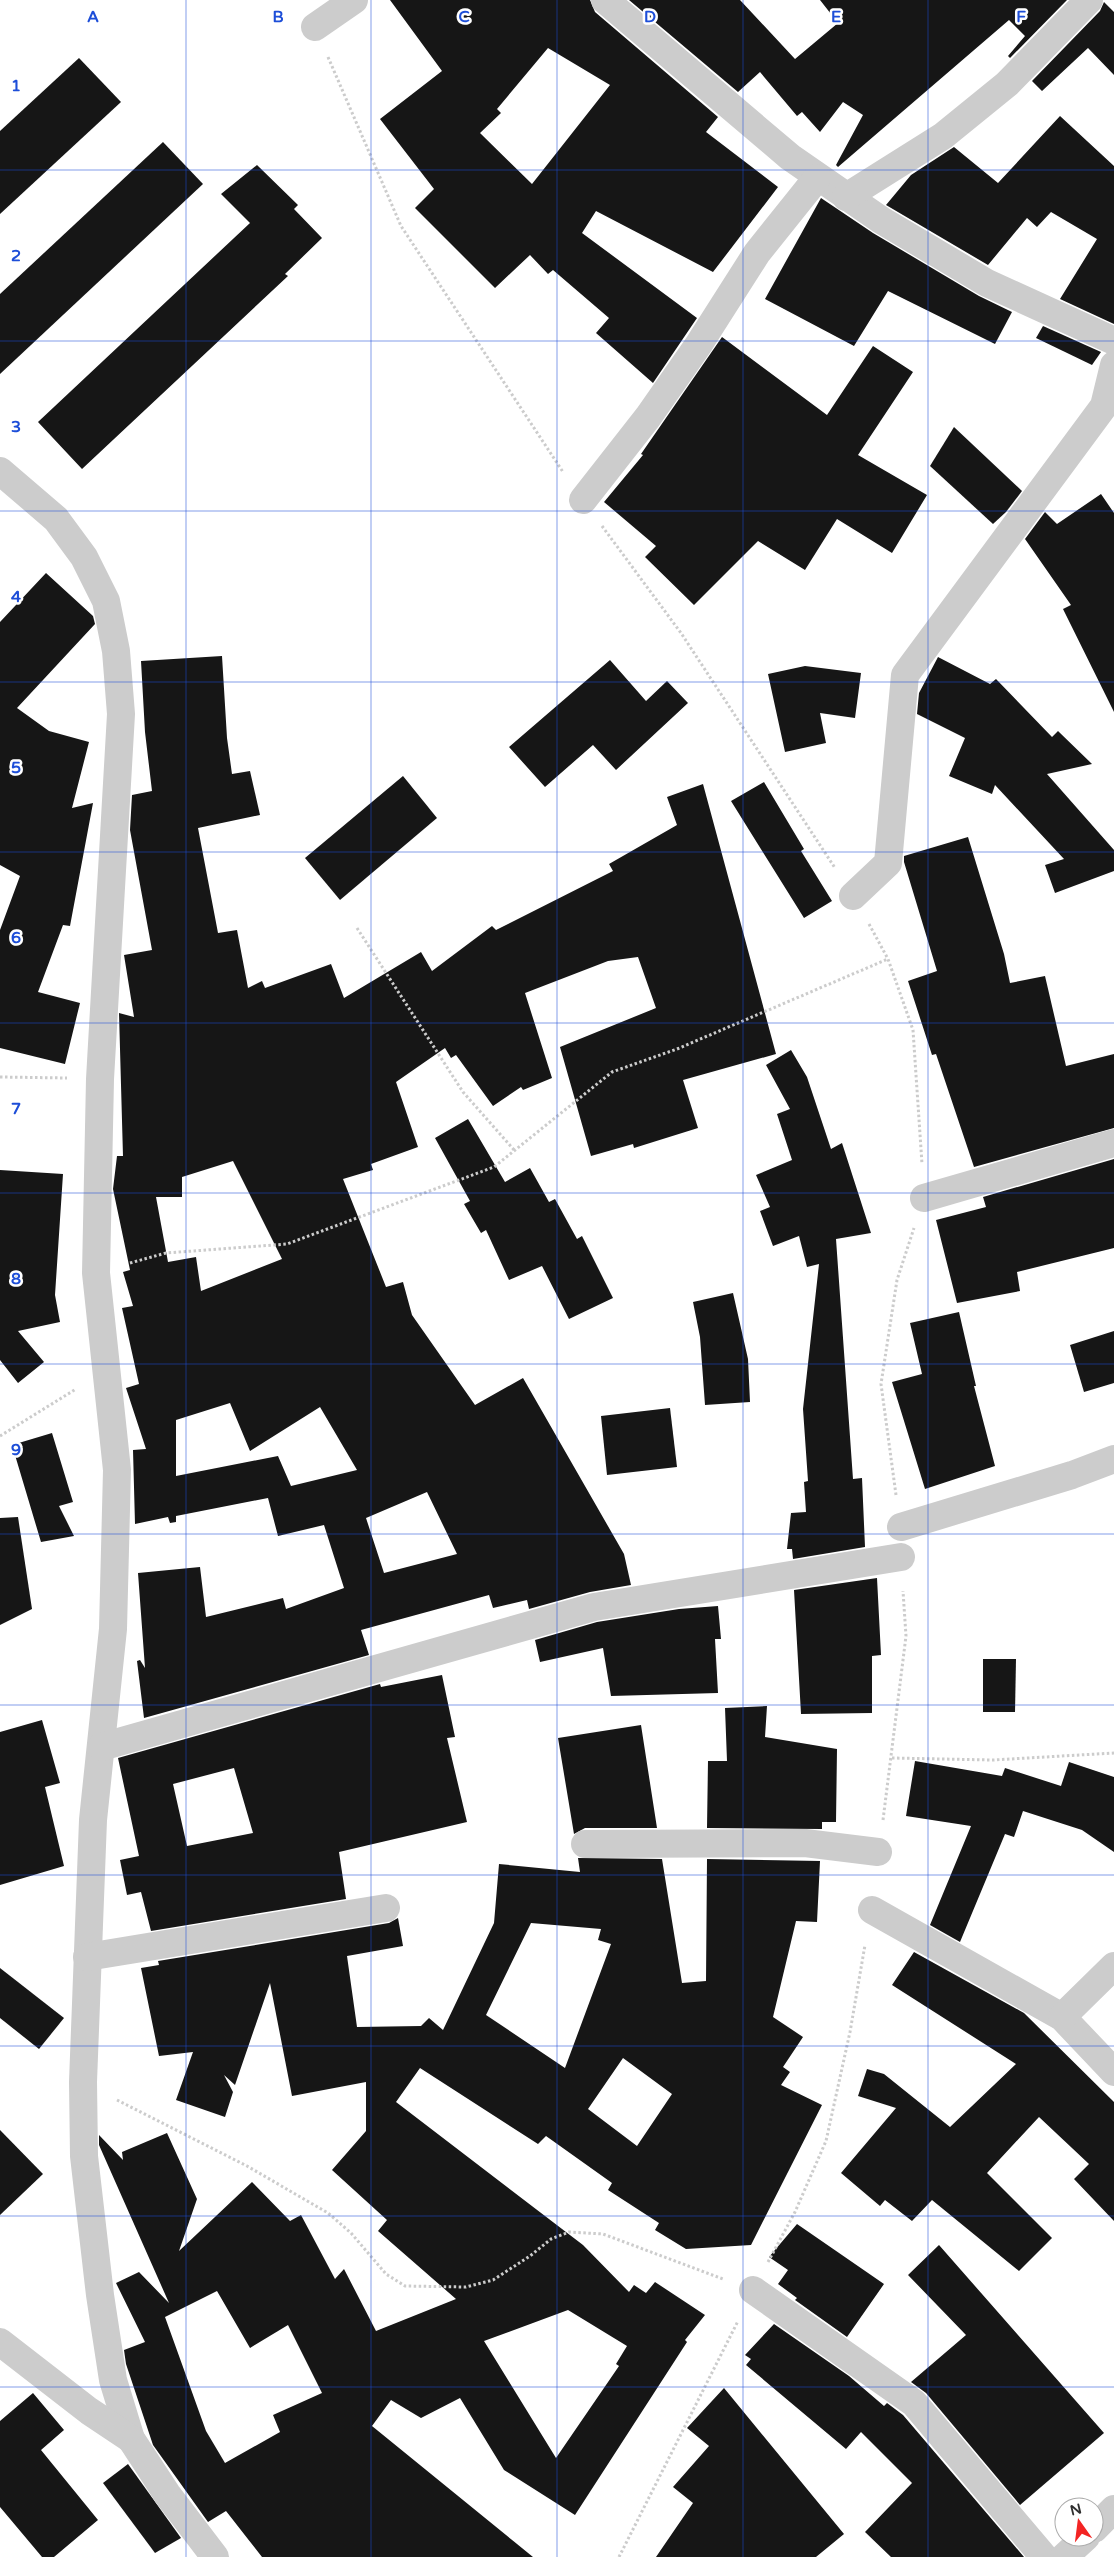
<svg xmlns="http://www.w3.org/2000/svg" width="1114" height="2557" font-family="'Varela Round',sans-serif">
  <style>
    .building { fill: #161616; fill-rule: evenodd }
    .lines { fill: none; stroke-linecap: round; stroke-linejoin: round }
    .path { stroke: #ccc; stroke-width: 3; stroke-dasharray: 2.5 2.5; stroke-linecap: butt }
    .minor { stroke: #ccc; stroke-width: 28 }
    .grid { fill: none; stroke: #1d4ed8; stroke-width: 1; stroke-opacity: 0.55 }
    .grid-label { font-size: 16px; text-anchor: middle; font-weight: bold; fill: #1d4ed8; stroke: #fff; stroke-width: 5; stroke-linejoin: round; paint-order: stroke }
  </style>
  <rect width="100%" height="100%" fill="#fff"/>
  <!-- building -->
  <g class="building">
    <path d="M390 0H590L595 12 718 117 706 132 778 187 713 272 596 211 582 233 697 318 653 383 596 333 609 318 553 270 548 274 530 255 495 288 415 208 434 189 380 119 442 71ZM548 48 610 85 532 184 480 133 501 113 497 109Z"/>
    <polygon points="629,0 740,0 795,59 838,23 820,0 1067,0 1010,58 1008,56 1025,36 1009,20 838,167 836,165 863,115 843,102 820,132 802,112 797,116 760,72 738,92"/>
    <polygon points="1104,2 1114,12 1114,75 1088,48 1042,91 1032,81 1100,11"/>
    <polygon points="79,58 121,102 0,214 0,131"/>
    <polygon points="1060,116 1114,166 1114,324 1060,299 1097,239 1051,212 1037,227 1027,218 988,265 886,205 911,175 954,147 998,183"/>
    <polygon points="163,142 203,184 0,374 0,294"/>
    <polygon points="257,165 298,205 294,209 322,238 285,274 288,276 82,469 38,422 250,223 221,194"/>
    <polygon points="821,198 873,233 979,296 1012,312 995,344 888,291 854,346 765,299"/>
    <polygon points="1043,326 1101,352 1092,365 1036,338"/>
    <polygon points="722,337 827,415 873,346 913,372 858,455 927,495 892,553 837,519 805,570 758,541 694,605 645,557 656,546 604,502 643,455 641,454"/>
    <polygon points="954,427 1022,491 1006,512 993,524 930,466"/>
    <polygon points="1101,494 1114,513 1114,712 1063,609 1071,605 1025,539 1045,512 1057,524"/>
    <polygon points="46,573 93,616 95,624 17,708 49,731 89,742 72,808 93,803 70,926 63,925 38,992 80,1003 65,1064 0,1048 0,930 20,876 0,865 0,622"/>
    <path d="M222 656 227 738 232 774 250 771 260 815 198 828 218 933 237 930 248 988 262 981 265 988 331 964 344 998 421 952 432 971 492 926 496 930 613 871 609 864 677 825 667 797 703 784 776 1054 683 1080 698 1128 634 1148 633 1144 591 1156 560 1047 656 1008 638 957 608 961 525 993 552 1078 523 1090 521 1087 493 1106 456 1055 451 1058 445 1048 396 1082 418 1147 371 1164 373 1170 343 1179 386 1287 403 1282 412 1315 475 1405 523 1378 624 1554 631 1585 590 1592 529 1609 527 1600 493 1608 489 1595 361 1630 369 1655 144 1718 137 1661 140 1660 145 1668 138 1573 200 1567 206 1617 283 1598 286 1609 344 1588 324 1525 278 1536 268 1498 176 1516V1522L170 1523 168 1517 135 1524 133 1450 146 1449 126 1388 139 1384 122 1308 133 1306 123 1272 130 1270 113 1189 117 1156H123L119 1013 134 1017 124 955 152 950 130 830 132 795 152 791 145 732 141 661ZM233 1161 282 1259 201 1291 196 1257 168 1262 156 1197H182V1177ZM230 1403 250 1451 320 1407 357 1470 291 1486 278 1456 176 1476V1420ZM427 1492 457 1554 384 1573 366 1518Z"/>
    <polygon points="938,657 990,684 996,679 1052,737 1058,731 1092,764 1047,774 1114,850 1114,871 1055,893 1045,865 1064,859 995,785 992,794 949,776 965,738 917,714 919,693"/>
    <polygon points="610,660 646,701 667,681 688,703 616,770 593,745 545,787 509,747"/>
    <polygon points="805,666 861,673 855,718 820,713 826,743 785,752 768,674"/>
    <polygon points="403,776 437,818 340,900 305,858"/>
    <polygon points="764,782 804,849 801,851 832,901 804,918 731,801"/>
    <polygon points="968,837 1004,954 1010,983 1045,976 1066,1066 1114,1054 1114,1128 974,1167 936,1054 932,1055 908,981 937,971 904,862 904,856"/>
    <polygon points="791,1050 807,1077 831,1149 842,1143 871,1233 836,1239 853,1479 862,1478 865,1547 793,1559 792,1549 787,1549 791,1513 806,1512 804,1482 808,1481 803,1409 819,1264 807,1267 799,1236 773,1246 760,1211 770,1207 756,1175 792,1160 777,1114 790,1109 766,1065"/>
    <polygon points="468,1119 505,1182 530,1168 549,1202 555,1199 577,1239 582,1236 613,1298 569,1319 542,1266 509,1280 486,1230 481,1233 464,1204 470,1201 435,1138"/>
    <polygon points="1114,1159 1114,1248 1017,1272 1020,1291 957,1303 936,1220 986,1207 983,1197"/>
    <polygon points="0,1170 63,1174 55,1295 60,1322 18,1331 44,1362 18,1383 0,1360"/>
    <polygon points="733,1293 748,1359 750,1402 705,1405 700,1337 693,1302"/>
    <polygon points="959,1312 976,1386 974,1386 995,1466 925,1489 892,1382 922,1374 910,1323"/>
    <polygon points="1114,1331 1114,1383 1084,1392 1070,1345"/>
    <polygon points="670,1408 677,1467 607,1475 601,1416"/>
    <polygon points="52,1433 73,1502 59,1506 74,1536 41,1542 12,1445"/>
    <polygon points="18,1517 32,1609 0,1625 0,1518"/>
    <polygon points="877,1578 881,1655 872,1656 872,1713 801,1714 794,1590"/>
    <polygon points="718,1606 721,1639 715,1639 718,1693 611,1696 603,1648 540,1662 535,1640 597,1622 679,1609"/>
    <polygon points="983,1659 1016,1659 1015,1712 983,1712"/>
    <path d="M442 1675 455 1737 447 1738 467 1822 339 1852 346 1899 151 1931 141 1892 127 1895 120 1860 139 1856 118 1758 380 1684 381 1687ZM234 1768 253 1833 187 1846 173 1784Z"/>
    <polygon points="767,1706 765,1737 837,1749 836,1822 822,1822 822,1829 707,1828 708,1761 727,1761 725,1708"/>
    <polygon points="42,1720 60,1783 45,1787 64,1866 0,1885 0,1732"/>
    <polygon points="641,1725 657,1828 585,1828 574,1834 558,1738"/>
    <polygon points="915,1761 1002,1776 1005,1768 1061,1786 1069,1762 1114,1777 1114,1852 1082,1830 1023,1811 1014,1837 1005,1834 960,1942 930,1925 971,1826 906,1816"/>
    <path d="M578 1858 662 1859 682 1983 706 1981 707 1859 820 1861 817 1922 796 1921 773 2017 803 2037 783 2067 790 2072 781 2085 822 2105 751 2245 686 2249 655 2230 659 2223 608 2190 612 2183 546 2136 538 2144 420 2068 396 2102 583 2245 629 2292 634 2285 646 2293 655 2282 705 2315 685 2340 687 2342 575 2515 504 2470 460 2398 421 2418 391 2400 372 2426 533 2557H262L226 2511 208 2522 153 2445 126 2364 124 2350 145 2342 116 2283 139 2272 169 2303 99 2145V2135L123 2160 122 2152 167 2133 197 2199 179 2251 252 2182 290 2221 301 2215 335 2279 344 2269 376 2331 456 2299 378 2231 387 2220 332 2170 366 2131V2082L292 2096 270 1983 235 2085 224 2075 233 2092 225 2117 176 2100 193 2052 159 2056 141 1968 159 1965 158 1961 389 1923 398 1918 403 1946 347 1956 357 2027 421 2026 429 2018 443 2030 494 1923 499 1864 580 1872ZM531 1923 601 1929 598 1940 611 1944 565 2068 486 2015ZM623 2058 672 2094 637 2146 588 2109ZM217 2291 250 2348 288 2325 322 2393 273 2415 280 2432 225 2463 206 2431 165 2317ZM568 2310 627 2346 616 2364 619 2366 556 2458 484 2341Z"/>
    <polygon points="914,1952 1024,2013 1114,2102 1114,2221 1074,2179 1089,2164 1039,2117 987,2173 1052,2238 1019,2271 932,2200 912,2221 885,2200 880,2206 841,2173 896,2108 858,2096 867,2069 884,2074 950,2127 1016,2064 892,1985"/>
    <polygon points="0,1968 64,2018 39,2049 0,2018"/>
    <polygon points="0,2130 43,2174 0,2215"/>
    <polygon points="797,2224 884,2284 847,2337 795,2300 797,2298 778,2284 788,2270 769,2257"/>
    <polygon points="939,2245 1104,2433 1020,2505 926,2393 911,2382 966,2335 908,2275"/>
    <polygon points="774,2324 849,2376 884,2406 887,2403 903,2415 1024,2557 891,2557 865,2532 912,2483 861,2432 846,2449 746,2365 751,2359 745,2355"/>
    <polygon points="724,2388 844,2534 816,2557 656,2557 693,2503 673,2487 709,2446 687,2428"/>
    <polygon points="33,2393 64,2430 41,2450 98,2520 54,2557 42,2557 0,2507 0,2421"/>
    <polygon points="128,2464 181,2538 155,2553 103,2483"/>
  </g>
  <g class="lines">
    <!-- path -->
    <g class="path">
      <polyline points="328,57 401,226 563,472"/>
      <polyline points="602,526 681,633 835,868"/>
      <polyline points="869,924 888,959 913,1030 922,1164"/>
      <polyline points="357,928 463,1092 515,1151"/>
      <polyline points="0,1077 67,1078"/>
      <polyline points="130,1263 166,1253 287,1244 494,1167 612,1072 677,1049 888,959"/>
      <polyline points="0,1436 76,1389"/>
      <polyline points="896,1495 881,1384 897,1280 914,1228"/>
      <polyline points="892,1758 993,1760 1114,1753"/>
      <polyline points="883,1820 906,1636 903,1591"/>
      <polyline points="117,2100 247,2166 328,2213 351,2233 386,2274 405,2286 466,2287 493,2280 530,2256 551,2239 569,2232 603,2234 723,2279"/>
      <polyline points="768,2262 795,2212 826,2141 850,2032 865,1945"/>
      <polyline points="619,2557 738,2321"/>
    </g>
    <!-- minor -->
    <g class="minor">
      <polyline points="605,0 790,157 881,220 987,283 1114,341"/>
      <polyline points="315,27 354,0"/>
      <polyline points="846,197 943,136 1007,84 1089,0"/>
      <polyline points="0,471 56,519 84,557 106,601 116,651 121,714 100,1079 96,1273 117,1470 113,1629 93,1820 83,2082 84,2156 100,2295 113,2380 131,2439 167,2494 215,2557"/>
      <polyline points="583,500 648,417 699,344 757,253 817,178"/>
      <polyline points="853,896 888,863 905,675 1104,406 1114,365"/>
      <polyline points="924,1198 1114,1143"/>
      <polyline points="901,1527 1072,1475 1114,1459"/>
      <polyline points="101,1747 594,1607 901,1557"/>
      <polyline points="585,1844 805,1843 878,1852"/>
      <polyline points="872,1910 1062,2017 1114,2072"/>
      <polyline points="87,1957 386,1908"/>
      <polyline points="1062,2017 1114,1966"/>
      <polyline points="753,2290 914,2403 1044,2557"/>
      <polyline points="0,2342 89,2411 131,2439"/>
      <polyline points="1094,2529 1114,2509"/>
      <polyline points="1064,2557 1086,2537"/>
    </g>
  </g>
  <!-- grid -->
  <path class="grid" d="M186 0V2557M371 0V2557M557 0V2557M743 0V2557M928 0V2557M0 170H1114M0 341H1114M0 511H1114M0 682H1114M0 852H1114M0 1023H1114M0 1193H1114M0 1364H1114M0 1534H1114M0 1705H1114M0 1875H1114M0 2046H1114M0 2216H1114M0 2387H1114"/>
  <g class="grid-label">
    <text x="93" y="22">A</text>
    <text x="278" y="22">B</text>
    <text x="464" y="22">C</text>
    <text x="650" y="22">D</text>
    <text x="836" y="22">E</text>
    <text x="1021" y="22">F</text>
    <text x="16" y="91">1</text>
    <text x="16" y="261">2</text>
    <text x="16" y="432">3</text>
    <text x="16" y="602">4</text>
    <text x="16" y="773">5</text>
    <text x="16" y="943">6</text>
    <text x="16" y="1114">7</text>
    <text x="16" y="1284">8</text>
    <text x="16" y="1455">9</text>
  </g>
  <!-- north arrow -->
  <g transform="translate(1079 2522) rotate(346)"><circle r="24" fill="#ffffff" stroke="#acacac"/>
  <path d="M0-4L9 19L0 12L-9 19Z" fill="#f32423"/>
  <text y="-8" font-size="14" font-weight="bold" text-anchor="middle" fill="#2f2f2f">N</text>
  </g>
</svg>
